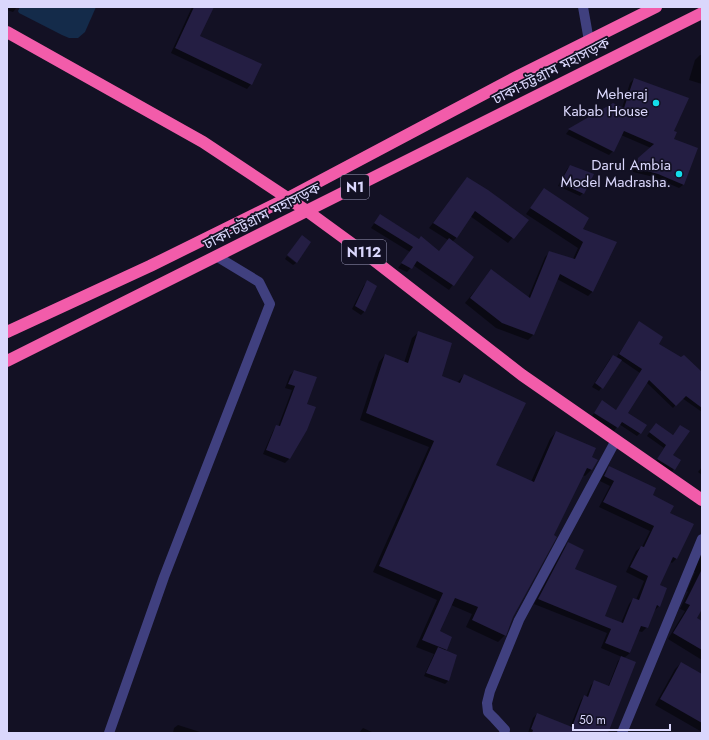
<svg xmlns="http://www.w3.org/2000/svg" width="709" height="740" font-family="Jost,'Noto Sans Bengali',sans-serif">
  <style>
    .water { fill: #142b4a }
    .shadow { fill: #0007 }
    .building { fill: #241e43 }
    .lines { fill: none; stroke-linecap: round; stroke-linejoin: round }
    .minor { stroke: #40407f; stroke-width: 10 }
    .highway { stroke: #f25caa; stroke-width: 12 }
    .poi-dot { fill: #13deeb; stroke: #131124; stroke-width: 1.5 }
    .labels { text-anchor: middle; stroke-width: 3.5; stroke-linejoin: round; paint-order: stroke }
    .shield { fill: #131124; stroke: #9e9cbb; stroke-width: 1 }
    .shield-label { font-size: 14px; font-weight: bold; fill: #dad7fc }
    .street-label { font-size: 15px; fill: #dad7fc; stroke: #131124 }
    .poi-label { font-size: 15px; fill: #dad7fc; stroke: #131124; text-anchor: end }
  </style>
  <rect width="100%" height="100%" fill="#131124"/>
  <!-- water -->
  <polygon class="water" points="20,7 96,7 85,32 78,38 69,38 62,35 19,13 18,11"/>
  <!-- shadow -->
  <g class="shadow">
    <polygon points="7,7 17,7 13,12 7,10"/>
    <polygon points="192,7 210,7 199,37 251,84 247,89 171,53"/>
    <polygon points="700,55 702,55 702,84 689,80 695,60"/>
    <polygon points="634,79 673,131 673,140 697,148 683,185 679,188 654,177 633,172 635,162 651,148 621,135 613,151 609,155 566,134 569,130 613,104 622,108 630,83"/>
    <polygon points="570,166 583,193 580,196 558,186 567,169"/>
    <polygon points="467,178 527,220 508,243 470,216 457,237 452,242 473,257 449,290 413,265 407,272 398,268 410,252 371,228 380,215 439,252 448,240 429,228"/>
    <polygon points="544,190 582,229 593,291 588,296 557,279 533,335 528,340 496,328 465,303 491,271 528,298 545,257 550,252 573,259 578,248 526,214"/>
    <polygon points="287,256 296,263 293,265 285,259"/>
    <polygon points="368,282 376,287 364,312 361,315 352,309 364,285"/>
    <polygon points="639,323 657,344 702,373 702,412 682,398 673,408 646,382 626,413 640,433 637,436 619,424 614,431 592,416 600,405 616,411 640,373 621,360 599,391 592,387 610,359 613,356 616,358"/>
    <polygon points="419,332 440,376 457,383 464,375 494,466 531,482 550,439 556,432 591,458 596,461 591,470 585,476 582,475 512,617 505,635 498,642 466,627 472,614 451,605 439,631 446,649 445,651 456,656 448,681 445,684 424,676 434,654 416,647 437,600 373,572 429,447 360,420 379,362 385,355 404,363 412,338"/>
    <polygon points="294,371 306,405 306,429 289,459 285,463 263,454 273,431 277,426 278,427 292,390 285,388 290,375"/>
    <polygon points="680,426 672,456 679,461 671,473 655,463 664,448 647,436 653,427 672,436"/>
    <polygon points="610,467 652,495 669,513 676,559 672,563 670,562 659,586 659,606 654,611 647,627 642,632 638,631 630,653 624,658 607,733 528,733 533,718 537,714 570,727 581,700 584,696 586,697 591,685 594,682 608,687 618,661 622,657 601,648 607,633 534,604 564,548 568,543 574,569 603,616 621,623 629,604 633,599 636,600 644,581 626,572 636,551 641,547 642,547 650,531 599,507 610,486 600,481 605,472"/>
    <polygon points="702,467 702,475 698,472"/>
    <polygon points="702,549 702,606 696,618 702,622 702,660 668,639 685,611 680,609 688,592 687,591 695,572 693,571"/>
    <polygon points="681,663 700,674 702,672 702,732 655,705 675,669"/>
    <polygon points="178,725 203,733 173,733 174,728"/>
    <polygon points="363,728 374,733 359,733"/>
  </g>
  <!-- building -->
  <g class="building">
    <polygon points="194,7 214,7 200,36 262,64 252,85 175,48"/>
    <polygon points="634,78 689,98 674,131 677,132 674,139 698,148 684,185 658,174 636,168 638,158 654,144 624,131 614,152 568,129 613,103 624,108"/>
    <polygon points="570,165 594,174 584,194 560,183"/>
    <polygon points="467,177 488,190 529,220 514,239 475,211 457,238 433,223"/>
    <polygon points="544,188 589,218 583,229 617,242 593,292 560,274 534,335 502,323 470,298 491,269 530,298 549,251 575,259 583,242 530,208"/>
    <polygon points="380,214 419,239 421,236 439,251 449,238 474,257 454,286 417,261 412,269 401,263 413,247 374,223"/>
    <polygon points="302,235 311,242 297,263 287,255"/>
    <polygon points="367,280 377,286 365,312 355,306"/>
    <polygon points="639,321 663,337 659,344 681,357 684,355 702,372 702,408 686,396 676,406 649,380 628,413 647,425 641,434 622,422 618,428 594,413 602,400 616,410 642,369 619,354"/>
    <polygon points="418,331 452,343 442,376 460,383 464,374 526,403 496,465 534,482 556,431 596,448 592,457 598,460 592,470 587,468 554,535 557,537 513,617 506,636 472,620 478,607 455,598 440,631 452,637 447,650 422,640 443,593 379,566 434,441 366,413 385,354 408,363"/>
    <polygon points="613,355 622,360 603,389 595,383"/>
    <polygon points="294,370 317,377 307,404 316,407 307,430 290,459 266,450 276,425 280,426 295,386 288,384"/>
    <polygon points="656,423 673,435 680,425 690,431 673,455 681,460 675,470 657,459 666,445 649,432"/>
    <polygon points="609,466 656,488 653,495 674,506 670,513 694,524 677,559 673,557 660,585 667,588 660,607 657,605 648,628 641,626 630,653 605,643 611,629 538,599 568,542 584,550 575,569 617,586 605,616 623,623 633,598 639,600 648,576 630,567 641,546 644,547 654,526 603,502 614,481 604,476"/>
    <polygon points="702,569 702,611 701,611 697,618 702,621 702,650 673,633 690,605 685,603"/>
    <polygon points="438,647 457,655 449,681 426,673"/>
    <polygon points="621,656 636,662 608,733 532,733 533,730 531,729 537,713 572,727 584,695 588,697 594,680 609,686"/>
    <polygon points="681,662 702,674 702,723 660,699"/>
  </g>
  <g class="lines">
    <!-- minor -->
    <g class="minor">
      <polyline points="583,7 589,41"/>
      <polyline points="109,733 164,577 270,304 259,282 216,256"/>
      <polyline points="504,733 505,730 494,718 488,712 487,703 490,691 519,620 616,440"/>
      <polyline points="622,733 702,539"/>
    </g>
    <!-- highway -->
    <g class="highway">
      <polyline points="7,32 203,142 307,211 366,254 522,375 702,500"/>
      <polyline points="7,332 150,266 288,198 520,75 656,7"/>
      <polyline points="7,361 702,13"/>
    </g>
  </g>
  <!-- markers -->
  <g class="poi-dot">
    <circle cx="656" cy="103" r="4"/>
    <circle cx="679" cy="174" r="4"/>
  </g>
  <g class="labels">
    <!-- shield labels -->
    <g class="shield">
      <rect x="341" y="175" width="28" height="24" rx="3"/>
      <rect x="342" y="240" width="44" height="24" rx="3"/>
    </g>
    <g class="shield-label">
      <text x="355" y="192">N1</text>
      <text x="364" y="257">N112</text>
    </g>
    <!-- street labels -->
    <g class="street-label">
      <text transform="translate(551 71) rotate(-27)" y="5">ঢাকা-চট্টগ্রাম মহাসড়ক</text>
      <text transform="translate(262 216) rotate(-27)" y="5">ঢাকা-চট্টগ্রাম মহাসড়ক</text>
    </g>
    <!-- poi labels -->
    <g class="poi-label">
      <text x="648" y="99">Meheraj<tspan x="648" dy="17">Kabab House</tspan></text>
      <text x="671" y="170">Darul Ambia<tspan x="671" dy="17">Model Madrasha.</tspan></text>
    </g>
  </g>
  <!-- border -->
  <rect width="709" height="740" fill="none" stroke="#dad7fc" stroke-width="16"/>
  <!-- scale -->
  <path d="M573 724v6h97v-6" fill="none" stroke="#dad7fc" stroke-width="2"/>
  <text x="579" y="724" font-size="12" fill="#dad7fc" stroke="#131124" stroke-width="3" paint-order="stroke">50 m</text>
</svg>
